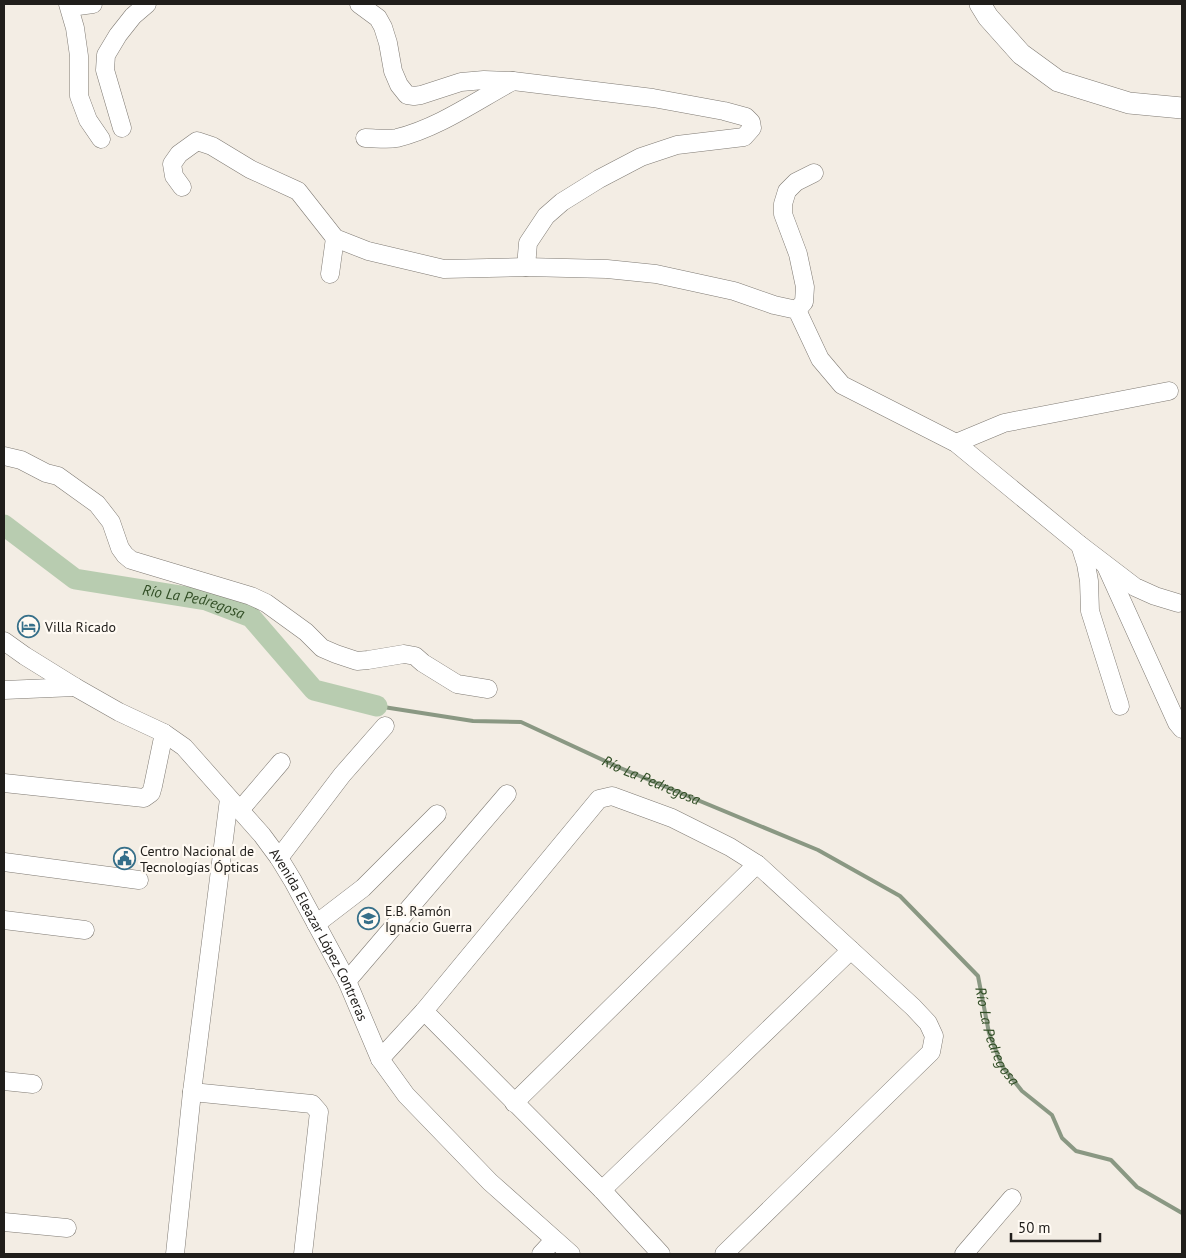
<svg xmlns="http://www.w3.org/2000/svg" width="1186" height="1258" font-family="'PT Sans',sans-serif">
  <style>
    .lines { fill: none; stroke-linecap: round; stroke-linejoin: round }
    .stream { stroke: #8a9883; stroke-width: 4 }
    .river { stroke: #b8ccb0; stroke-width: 21 }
    .minor-casing { stroke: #7f7a73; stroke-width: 19 }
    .major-casing { stroke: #7f7a73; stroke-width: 22 }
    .minor { stroke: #fff; stroke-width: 18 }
    .major { stroke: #fff; stroke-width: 21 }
    .labels { text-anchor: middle; stroke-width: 4.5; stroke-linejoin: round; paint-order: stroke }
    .poi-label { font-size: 14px; fill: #201e1b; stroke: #fffaf3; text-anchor: start }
    .street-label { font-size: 14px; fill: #201e1b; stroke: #fffaf3 }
    .water-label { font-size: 15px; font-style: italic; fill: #314e25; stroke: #fffaf3 }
  </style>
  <rect width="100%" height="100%" fill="#f3ede4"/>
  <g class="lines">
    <!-- stream -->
    <path class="stream" id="s1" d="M377 706 473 721 521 722 618 767 818 850 900 896 978 976 989 1033 1002 1066 1022 1091 1052 1115 1062 1138 1076 1151 1111 1160 1137 1187 1182 1213"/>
    <!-- river -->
    <path class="river" id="s2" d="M4 525 75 579 206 600 251 617 314 690 377 706"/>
    <defs>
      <g id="minor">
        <polyline points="68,4 75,28 79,56 79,96 88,120 101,139"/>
        <polyline points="74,4 78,6 93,4"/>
        <polyline points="359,4 378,18 383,27 388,43 393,71 399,85 407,95 414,96 421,95 461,82 484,80 513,81 653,98 724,111 746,117 751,122 752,128 744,137 677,145 641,157 599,179 562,202 546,216 528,243 526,267 607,269 656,274 734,291 774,305 797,310 820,359 842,385 956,443 1080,545 1135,587 1155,596 1178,603"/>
        <polyline points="122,128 105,70 106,55 118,35 133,16 147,4"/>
        <path d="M365 138C375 138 387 140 397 138 438 128 476 101 513 81"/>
        <polyline points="182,187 174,176 172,164 179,154 197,141 212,146 250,169 298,191 335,238 368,251 444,269 526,267"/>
        <polyline points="330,274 335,238"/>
        <polyline points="797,310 804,302 805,287 798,254 783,214 783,204 787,191 796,182 814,173"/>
        <polyline points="956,443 1004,423 1169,391"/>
        <polyline points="4,456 21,460 46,473 58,476 97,504 111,522 120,548 125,555 131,560 251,596 266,603 306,632 322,648 336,654 357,661 368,660 404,654 415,656 423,663 457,684 488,689"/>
        <polyline points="1080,545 1086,564 1089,581 1090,611 1120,706"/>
        <polyline points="1106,566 1177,723 1182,729"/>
        <path id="s3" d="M4 641 25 656 75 687 119 712 164 733 184 747 262 835 279 858 293 881 347 981 380 1059 406 1095 490 1182 571 1254"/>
        <polyline points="4,690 75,687"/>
        <polyline points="4,783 144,798 151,793 153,786 164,733"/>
        <polyline points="240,810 281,762"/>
        <polyline points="279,858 342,775 385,726"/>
        <polyline points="4,862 139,880"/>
        <polyline points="4,920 85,930"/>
        <polyline points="316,924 363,888 437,814"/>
        <polyline points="347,981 507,794"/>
        <polyline points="424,1011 602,1190 661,1254"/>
        <polyline points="380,1059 424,1011 599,799 612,796 672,818 730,847 757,864 913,1007 928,1023 934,1036 931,1052 724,1254"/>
        <polyline points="4,1081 33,1084"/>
        <polyline points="192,1092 312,1104 319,1112 303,1254"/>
        <polyline points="514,1103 757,864"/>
        <polyline points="602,1190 851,950"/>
        <polyline points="4,1222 67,1228"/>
        <polyline points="175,1254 192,1092 229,799"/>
        <polyline points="541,1254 554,1240"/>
        <polyline points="964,1254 1012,1198"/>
      </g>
      <polyline id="major" points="980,4 988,17 1021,54 1058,81 1129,103 1182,108"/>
    </defs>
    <!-- minor casing -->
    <use href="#minor" class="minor-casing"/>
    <!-- major casing -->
    <use href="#major" class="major-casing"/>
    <!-- minor -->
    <use href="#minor" class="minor"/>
    <!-- major -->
    <use href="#major" class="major"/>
  </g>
  <!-- icons -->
  <defs>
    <symbol id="hotel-ring" viewBox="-11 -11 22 22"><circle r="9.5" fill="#fffaf3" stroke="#366f89" stroke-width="1.5"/><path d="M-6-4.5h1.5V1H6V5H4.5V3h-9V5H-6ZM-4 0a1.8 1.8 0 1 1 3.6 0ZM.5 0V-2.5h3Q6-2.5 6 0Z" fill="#366f89"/></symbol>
    <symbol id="civic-ring" viewBox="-11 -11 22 22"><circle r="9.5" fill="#fffaf3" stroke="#366f89" stroke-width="1.5"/><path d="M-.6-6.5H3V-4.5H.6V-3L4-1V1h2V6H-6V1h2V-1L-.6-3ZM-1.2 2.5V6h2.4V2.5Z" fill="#366f89"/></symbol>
    <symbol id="school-ring" viewBox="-11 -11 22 22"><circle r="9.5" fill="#fffaf3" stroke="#366f89" stroke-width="1.5"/><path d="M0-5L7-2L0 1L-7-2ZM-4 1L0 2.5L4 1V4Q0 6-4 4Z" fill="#366f89"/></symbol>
  </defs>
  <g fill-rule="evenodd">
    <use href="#hotel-ring" x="16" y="614" width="25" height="25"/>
    <use href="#civic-ring" x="112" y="846" width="25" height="25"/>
    <use href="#school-ring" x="356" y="906" width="25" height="25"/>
  </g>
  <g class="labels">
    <!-- poi labels -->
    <g class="poi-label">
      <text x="45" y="632">Villa Ricado</text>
      <text x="140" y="856">Centro Nacional de<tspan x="140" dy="16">Tecnologías Ópticas</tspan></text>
      <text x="385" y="916">E.B. Ramón<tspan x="385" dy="16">Ignacio Guerra</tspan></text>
    </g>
    <!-- street labels -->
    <g class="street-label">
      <text dy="5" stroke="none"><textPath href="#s3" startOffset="442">Avenida Eleazar López Contreras</textPath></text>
    </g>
    <!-- water labels -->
    <g class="water-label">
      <text dy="5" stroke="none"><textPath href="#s2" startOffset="210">Río La Pedregosa</textPath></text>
      <text dy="5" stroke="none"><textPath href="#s1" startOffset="288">Río La Pedregosa</textPath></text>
      <text dy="5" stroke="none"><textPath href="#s1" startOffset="738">Río La Pedregosa</textPath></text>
    </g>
  </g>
  <!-- border -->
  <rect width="1186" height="1258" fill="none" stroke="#201e1b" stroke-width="10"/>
  <!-- scale -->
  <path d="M1011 1233v8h89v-8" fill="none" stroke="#201e1b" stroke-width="2.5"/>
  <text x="1018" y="1233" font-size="15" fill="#201e1b" stroke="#fffaf3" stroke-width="4" paint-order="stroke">50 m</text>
</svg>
